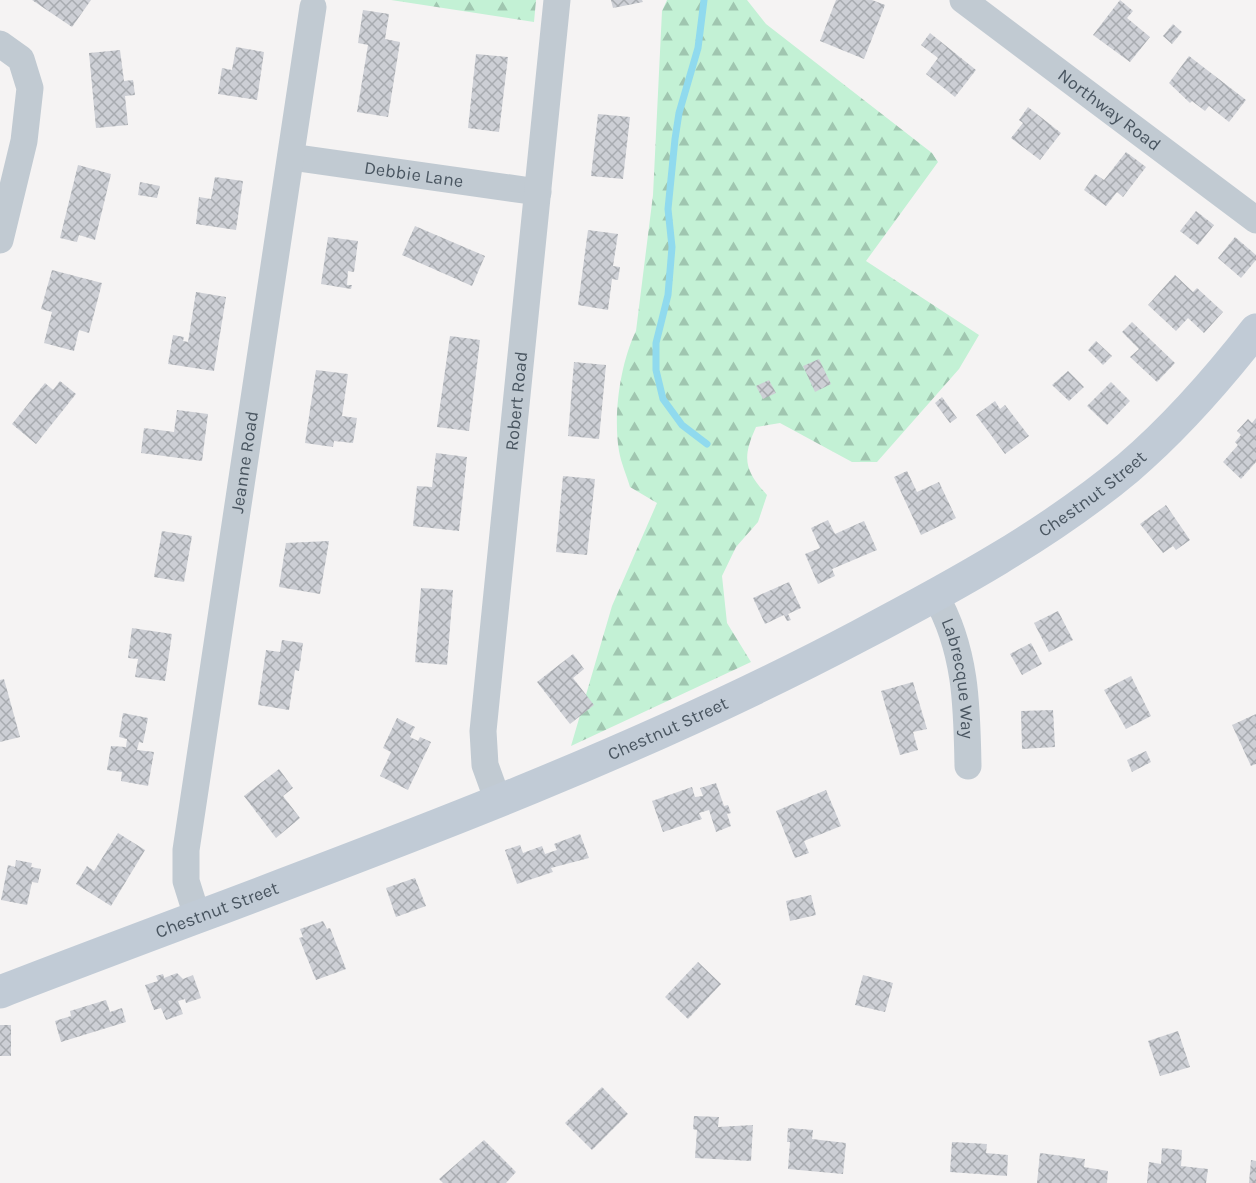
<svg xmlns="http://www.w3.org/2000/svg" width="1256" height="1183" font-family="Karla,sans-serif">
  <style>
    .forest { fill: url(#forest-firs) }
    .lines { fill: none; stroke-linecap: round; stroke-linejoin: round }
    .stream { stroke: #90daee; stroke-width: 7 }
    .building { fill: url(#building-cross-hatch) }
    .street { stroke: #c1cad2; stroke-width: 27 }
    .secondary { stroke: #c1cbd6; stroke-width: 33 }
    .labels { text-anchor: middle; stroke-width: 6; stroke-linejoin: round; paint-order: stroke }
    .street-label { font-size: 18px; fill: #4a5661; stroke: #fff }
  </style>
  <defs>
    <pattern id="forest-firs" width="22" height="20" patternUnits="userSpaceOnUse" patternTransform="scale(1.5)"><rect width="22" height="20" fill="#c3f1d5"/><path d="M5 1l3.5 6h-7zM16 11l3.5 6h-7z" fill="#a0c6b0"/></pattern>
    <pattern id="building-cross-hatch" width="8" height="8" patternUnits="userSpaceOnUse" patternTransform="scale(1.5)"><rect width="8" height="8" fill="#cdcfd5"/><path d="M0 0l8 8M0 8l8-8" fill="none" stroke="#a8abb0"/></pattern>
  </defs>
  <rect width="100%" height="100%" fill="#f5f3f3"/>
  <!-- forest -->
  <g class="forest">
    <polygon points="391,0 536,0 534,22"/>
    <path d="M667 0H747L766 24 932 153 938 162 866 261 979 335 959 369 877 462H852L780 423 756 427C742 458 744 470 767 495L758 522 736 547 722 576 727 623 751 662 571 746 612 606 657 503 630 487C627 476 621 463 619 451 613 415 620 364 636 331L653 195 662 11Z"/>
  </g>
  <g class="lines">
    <!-- stream -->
    <polyline class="stream" points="704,0 698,48 679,113 675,139 668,209 672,247 668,295 656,343 656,370 663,399 682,425 707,444"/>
  </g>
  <!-- building -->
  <g class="building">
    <polygon points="32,0 91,0 72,27"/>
    <polygon points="611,0 642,0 643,2 613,8"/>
    <polygon points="836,0 872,0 885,5 864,59 820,41"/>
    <polygon points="1120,0 1133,11 1127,18 1150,37 1130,62 1093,35"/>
    <polygon points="363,10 389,14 385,39 400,42 388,117 357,112 368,45 358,43"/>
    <polygon points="1173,24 1182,32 1172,44 1163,36"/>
    <polygon points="930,33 976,70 955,97 926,74 938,58 921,45"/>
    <polygon points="236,47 264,52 257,100 218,94 222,68 232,70"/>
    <polygon points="120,50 124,81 133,80 135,95 125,96 128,125 96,128 89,53"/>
    <polygon points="476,54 508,57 499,132 468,128"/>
    <polygon points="1189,56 1246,100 1229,122 1209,106 1205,111 1192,101 1190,103 1169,83"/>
    <polygon points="1028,107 1061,133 1040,160 1011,138 1023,123 1019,120"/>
    <polygon points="598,114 630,117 623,179 591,176"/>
    <polygon points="1126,152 1146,167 1123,197 1117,192 1106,206 1084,190 1095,174 1104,180"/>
    <polygon points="78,165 111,174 95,240 79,235 77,242 60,238"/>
    <polygon points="215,177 243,181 236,230 196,224 199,197 211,199"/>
    <polygon points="140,182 160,186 157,198 138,195"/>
    <polygon points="1196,211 1214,225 1198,245 1180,231"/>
    <polygon points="415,226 485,256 472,286 402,255"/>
    <polygon points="588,230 618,234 613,266 620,267 618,280 612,279 608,310 578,305"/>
    <polygon points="328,237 358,241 354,272 348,271 347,285 352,285 351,289 321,284"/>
    <polygon points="1235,237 1256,255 1256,260 1241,278 1218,258"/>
    <polygon points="52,270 102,283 89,333 79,330 74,351 44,343 52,312 41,309"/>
    <polygon points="1175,275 1193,292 1197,288 1223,312 1204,333 1188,318 1176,331 1148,305"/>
    <polygon points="196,292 226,297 214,371 168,364 173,335 184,337 183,341 188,342"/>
    <polygon points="1132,322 1175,363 1157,382 1130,357 1139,349 1122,332"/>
    <polygon points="450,336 480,340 469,431 437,427"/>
    <polygon points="1096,341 1112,356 1103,365 1088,350"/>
    <polygon points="819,359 831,384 815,392 803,366"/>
    <polygon points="574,362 606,365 599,439 568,436"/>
    <polygon points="316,370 348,374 342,416 357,418 353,443 334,441 333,447 305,443"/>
    <polygon points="1068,371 1084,387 1069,401 1052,385"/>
    <polygon points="769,380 776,393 763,399 756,386"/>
    <polygon points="60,381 76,394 36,444 12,424 45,383 53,390"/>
    <polygon points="1111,382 1130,401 1107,425 1087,406"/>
    <polygon points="942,397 957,418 950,423 935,403"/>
    <polygon points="995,401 1000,409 1005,405 1029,436 1005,454 976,415"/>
    <polygon points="177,410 208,414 202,461 141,453 144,428 174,432"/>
    <polygon points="1256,418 1256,462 1241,479 1223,462 1238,445 1235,442 1241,435 1237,431 1248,419 1252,423"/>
    <polygon points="436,453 467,457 459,531 413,526 417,486 432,487"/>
    <polygon points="907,471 917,492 939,482 956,518 921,535 894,477"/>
    <polygon points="563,476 595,479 587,555 556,552"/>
    <polygon points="1166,505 1190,540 1176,550 1173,546 1163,553 1140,524"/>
    <polygon points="828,520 835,534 864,521 877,550 832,569 835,576 818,584 805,554 820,548 811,528"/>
    <polygon points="162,531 192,536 184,582 154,577"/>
    <polygon points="329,541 320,594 279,587 286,543"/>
    <polygon points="789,582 801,608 788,614 791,620 787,621 784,615 765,624 753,598"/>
    <polygon points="421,588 453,590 447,665 415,662"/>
    <polygon points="1058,611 1073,640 1049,652 1034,623"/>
    <polygon points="132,628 172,634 165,681 135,677 138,659 128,658"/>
    <polygon points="282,640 303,643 299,671 295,670 289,710 258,705 266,650 280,652"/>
    <polygon points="1031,643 1042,664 1022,675 1010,654"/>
    <polygon points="573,654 584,669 573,678 594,705 570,724 537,682"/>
    <polygon points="1131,676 1151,716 1126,729 1104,690"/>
    <polygon points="4,679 20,737 0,742 0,680"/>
    <polygon points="913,682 927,729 913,732 918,750 900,755 881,691"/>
    <polygon points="1053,710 1055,747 1022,749 1021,711"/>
    <polygon points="123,713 148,718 143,743 139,742 137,750 154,752 148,786 121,781 122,772 107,770 111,746 126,747 127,739 119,737"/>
    <polygon points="1256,714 1256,764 1251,766 1232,725"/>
    <polygon points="397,718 415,727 410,737 418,741 420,737 431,742 408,790 380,776 391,752 383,748"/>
    <polygon points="1146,751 1151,762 1132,772 1127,760"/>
    <polygon points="279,769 293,788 283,796 300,818 276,838 244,796"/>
    <polygon points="716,783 724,806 728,805 731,813 727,814 731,826 716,832 709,810 699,813 702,819 663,832 652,801 692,787 695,797 703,796 700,788"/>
    <polygon points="826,790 841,826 804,841 809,853 795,858 776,811"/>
    <polygon points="118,833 145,850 111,906 76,884 87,866 94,871"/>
    <polygon points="580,834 589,858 551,868 553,872 517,884 505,850 520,845 523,853 542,846 545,854 557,850 554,844"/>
    <polygon points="16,860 32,863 31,867 41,869 38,883 32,882 27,905 1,900 8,865 15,867"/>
    <polygon points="415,878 426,906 396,917 386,888"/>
    <polygon points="811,895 816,915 790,921 786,901"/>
    <polygon points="323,921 327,929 330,928 346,969 316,980 299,938 303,937 300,929"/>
    <polygon points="698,962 721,984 688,1019 665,997"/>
    <polygon points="177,973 183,979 193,975 201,998 186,1003 185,999 178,1001 183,1014 166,1020 161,1008 154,1010 145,985 158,981 156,976 163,974 164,978"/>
    <polygon points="863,975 893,983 885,1012 855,1005"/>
    <polygon points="106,1000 110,1012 122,1008 126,1022 61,1042 55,1021 71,1016 70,1011"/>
    <rect x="0" y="1025" width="11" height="31"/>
    <polygon points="1178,1031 1190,1067 1160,1076 1148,1041"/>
    <polygon points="602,1087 628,1114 592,1150 565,1123"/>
    <polygon points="694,1116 719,1117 718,1127 753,1125 751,1161 695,1158 697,1130 693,1129"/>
    <polygon points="788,1128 813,1130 812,1139 846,1143 843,1174 788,1169 790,1142 787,1142"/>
    <polygon points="484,1140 516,1172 506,1183 443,1183 439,1179"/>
    <polygon points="952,1142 987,1144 986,1153 1008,1155 1007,1176 950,1172"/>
    <polygon points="1162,1148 1182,1150 1181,1166 1208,1169 1206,1183 1147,1183 1149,1162 1161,1164"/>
    <polygon points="1040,1153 1085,1159 1084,1167 1108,1171 1107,1183 1037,1183"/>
    <polygon points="1251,1160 1256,1161 1256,1183 1249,1183"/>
  </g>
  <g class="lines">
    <!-- street -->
    <g class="street">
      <path id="s1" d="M963 0 1256 220"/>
      <polyline points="0,44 21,59 30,88 24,141 0,240"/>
      <path id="s2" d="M291 157 538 192"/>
      <path id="s3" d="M935 595C966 649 967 705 968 766"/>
      <path id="s4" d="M498 801 485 765 483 731 557 0"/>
      <path id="s5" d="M197 916 186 881V850L313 7"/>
    </g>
    <!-- secondary -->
    <path class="secondary" id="s6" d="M0 992C289 880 585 781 859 636 952 587 1048 535 1128 468 1176 427 1217 380 1256 330"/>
  </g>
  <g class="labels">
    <!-- street labels -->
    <g class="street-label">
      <text dy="6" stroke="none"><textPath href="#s1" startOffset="183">Northway Road</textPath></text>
      <text dy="6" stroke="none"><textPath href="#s2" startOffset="124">Debbie Lane</textPath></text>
      <text dy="6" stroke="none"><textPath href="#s4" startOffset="404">Robert Road</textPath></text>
      <text dy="6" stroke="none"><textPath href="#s5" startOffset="460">Jeanne Road</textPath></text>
      <text dy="6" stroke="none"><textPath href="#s6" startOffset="1204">Chestnut Street</textPath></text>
      <text dy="6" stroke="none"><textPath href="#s3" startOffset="88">Labrecque Way</textPath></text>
      <text dy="6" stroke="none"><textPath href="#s6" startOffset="718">Chestnut Street</textPath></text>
      <text dy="6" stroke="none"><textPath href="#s6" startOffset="232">Chestnut Street</textPath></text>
    </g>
  </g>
</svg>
